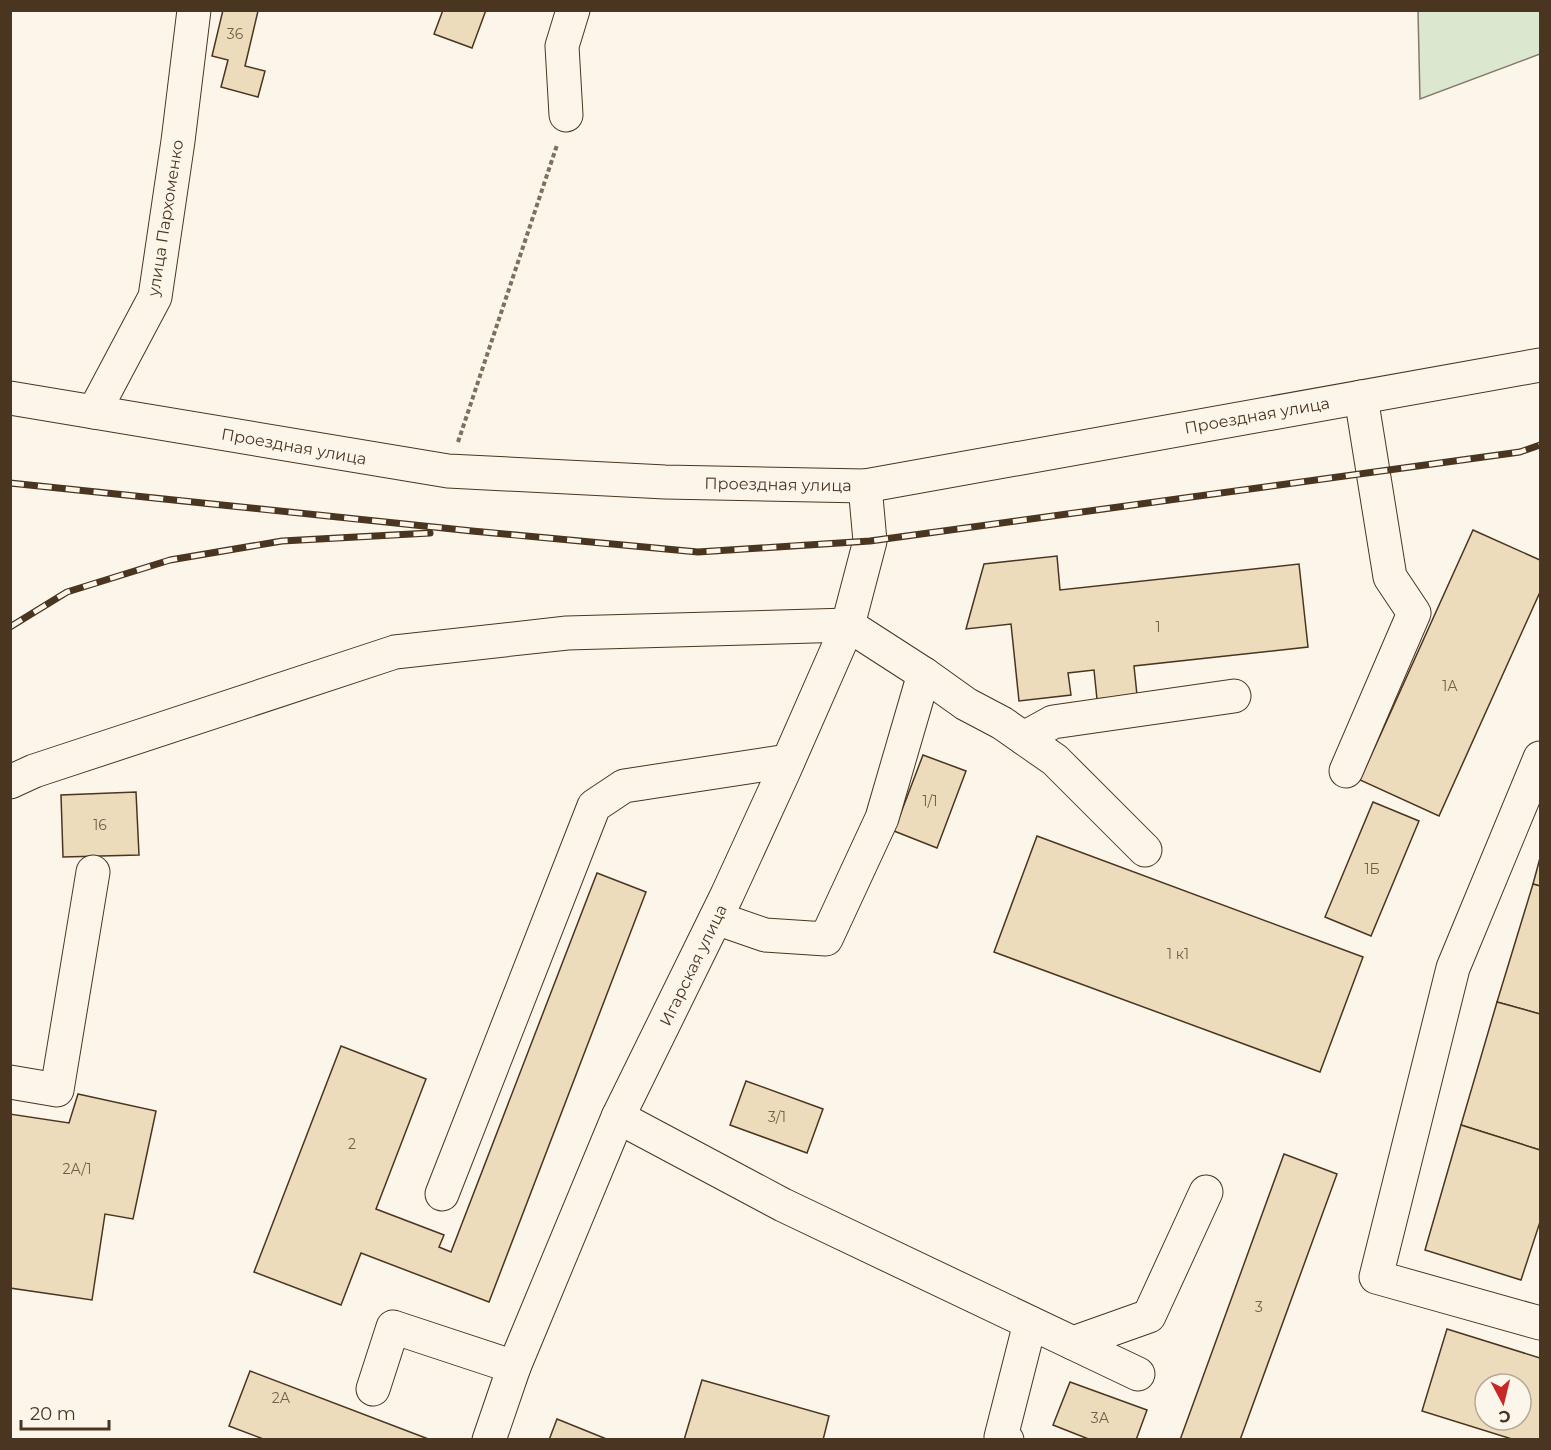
<svg xmlns="http://www.w3.org/2000/svg" width="1551" height="1450" font-family="Montserrat,sans-serif">
  <style>
    .green { fill: #dce7d0; stroke: #887966; stroke-width: 1.5 }
    .building { fill: #ecdcbc; stroke: #4a3520; stroke-width: 1.5; fill-rule: evenodd }
    .lines { fill: none; stroke-linecap: round; stroke-linejoin: round }
    .minor-casing { stroke: #4a3520; stroke-width: 35 }
    .path { stroke: #7f6f5c; stroke-width: 4; stroke-dasharray: 4.5 3; stroke-linecap: butt }
    .minor { stroke: #fbf6e9; stroke-width: 33 }
    .rail-casing { stroke: #4a3520; stroke-width: 7 }
    .rail { stroke: #fbf6e9; stroke-width: 4.5; stroke-dasharray: 14; stroke-linecap: butt }
    .labels { text-anchor: middle; stroke-width: 4.5; stroke-linejoin: round; paint-order: stroke }
    .number-label { font-size: 14px; fill: #725f47 }
    .street-label { font-size: 16px; fill: #4a3520; stroke: #fbf6e9 }
  </style>
  <rect width="100%" height="100%" fill="#fbf6e9"/>
  <!-- green -->
  <polygon class="green" points="1418,11 1540,11 1540,54 1420,99"/>
  <!-- building -->
  <g class="building">
    <polygon points="223,10 258,11 245,66 265,71 258,97 221,87 228,60 212,56"/>
    <polygon points="443,10 486,10 472,48 434,34"/>
    <polygon points="1473,530 1540,560 1540,592 1439,816 1360,780"/>
    <polygon points="1057,556 1060,590 1299,564 1308,647 1134,666 1137,695 1097,699 1094,670 1068,673 1071,695 1019,701 1011,624 966,629 984,564"/>
    <polygon points="923,755 966,771 937,848 894,831"/>
    <polygon points="136,792 139,855 63,857 61,795"/>
    <polygon points="1373,802 1419,821 1371,936 1325,917"/>
    <polygon points="1037,836 1363,957 1320,1072 994,952"/>
    <polygon points="1540,858 1540,886 1533,884"/>
    <polygon points="597,873 646,892 489,1302 361,1253 341,1305 254,1272 341,1046 426,1079 376,1209 444,1235 439,1247 451,1252"/>
    <polygon points="1533,884 1540,886 1540,1014 1497,1002"/>
    <polygon points="1497,1002 1540,1014 1540,1150 1461,1125"/>
    <polygon points="746,1081 823,1109 807,1153 730,1125"/>
    <polygon points="78,1094 156,1111 133,1219 105,1214 92,1300 10,1288 10,1114 69,1123"/>
    <polygon points="1461,1125 1540,1150 1540,1222 1521,1280 1425,1250"/>
    <polygon points="1284,1154 1337,1174 1240,1440 1180,1440"/>
    <path d="M1447 1329 1540 1358V1440H1515L1422 1411ZM1485 1384H1521V1420H1485Z"/>
    <polygon points="250,1371 431,1440 266,1440 229,1426"/>
    <polygon points="702,1380 829,1416 823,1440 684,1440"/>
    <polygon points="1070,1382 1147,1410 1136,1440 1091,1440 1053,1425"/>
    <polygon points="557,1419 609,1440 549,1440"/>
  </g>
  <g class="lines">
    <defs>
      <g id="minor">
        <polyline points="566,115 562,46 573,10"/>
        <polyline points="10,398 448,471 665,482 865,486 1540,365"/>
        <polyline points="94,412 155,297 178,141 194,10"/>
        <polyline points="924,674 966,704 1002,723 1055,760 1145,850"/>
        <polyline points="1024,738 1053,722 1234,696"/>
        <polyline points="1540,758 1453,968 1376,1277 1540,1323"/>
        <polyline points="1346,771 1414,613 1390,577 1361,397"/>
        <polyline points="10,782 34,771 395,652 567,633 848,625 924,674 882,818 826,939 765,935 716,918"/>
        <polyline points="10,1082 57,1090 93,872"/>
        <polyline points="618,1117 783,1205 1138,1374"/>
        <polyline points="442,1194 594,806 624,786 788,761"/>
        <polyline points="1073,1343 1149,1316 1206,1192"/>
        <polyline points="373,1389 393,1327 514,1367"/>
        <polyline points="489,1440 514,1367 618,1117 727,895 783,773 848,625 870,541 865,486"/>
        <polyline points="1007,1440 1001,1437 1030,1323"/>
      </g>
    </defs>
    <!-- minor casing -->
    <use href="#minor" class="minor-casing"/>
    <!-- path -->
    <polyline class="path" points="458,442 557,145"/>
    <!-- minor -->
    <use href="#minor" class="minor"/>
    <defs>
      <g id="rail">
        <polyline points="10,483 472,531 698,552 870,541 1520,452 1540,445"/>
        <polyline points="10,627 67,592 170,560 282,541 430,533"/>
      </g>
    </defs>
    <!-- rail casing -->
    <use href="#rail" class="rail-casing"/>
    <!-- rail -->
    <use href="#rail" class="rail"/>
  </g>
  <g class="labels">
    <!-- number labels -->
    <g class="number-label">
      <text x="235" y="39">36</text>
      <text x="1158" y="632">1</text>
      <text x="1450" y="691">1А</text>
      <text x="930" y="806">1/1</text>
      <text x="100" y="830">16</text>
      <text x="1372" y="874">1Б</text>
      <text x="1178" y="959">1 к1</text>
      <text x="777" y="1122">3/1</text>
      <text x="352" y="1149">2</text>
      <text x="77" y="1174">2А/1</text>
      <text x="1259" y="1312">3</text>
      <text x="281" y="1403">2А</text>
      <text x="1100" y="1423">3А</text>
    </g>
    <!-- street labels -->
    <g class="street-label">
      <text transform="translate(165 218) rotate(-81)" y="6">улица Пархоменко</text>
      <text transform="translate(1257 415) rotate(-10)" y="6">Проездная улица</text>
      <text transform="translate(294 446) rotate(10)" y="6">Проездная улица</text>
      <text transform="translate(778 484) rotate(1)" y="6">Проездная улица</text>
      <text transform="translate(693 965) rotate(-64)" y="6">Игарская улица</text>
    </g>
  </g>
  <!-- border -->
  <rect width="1551" height="1450" fill="none" stroke="#4a3520" stroke-width="24"/>
  <!-- north arrow -->
  <g transform="translate(1503 1402) rotate(173)"><circle r="28" fill="#fbf6e9" stroke="#b4a999" stroke-width="1.5"/>
  <path d="M0-4.5L10 22L0 15L-10 22Z" fill="#c62828"/>
  <text y="-9" font-size="16" font-weight="bold" text-anchor="middle" fill="#4a3520">С</text>
  </g>
  <!-- scale -->
  <path d="M21 1420v9h88v-9" fill="none" stroke="#4a3520" stroke-width="3"/>
  <text x="30" y="1420" font-size="18" fill="#4a3520" stroke="#fbf6e9" stroke-width="4.5" paint-order="stroke">20 m</text>
</svg>
